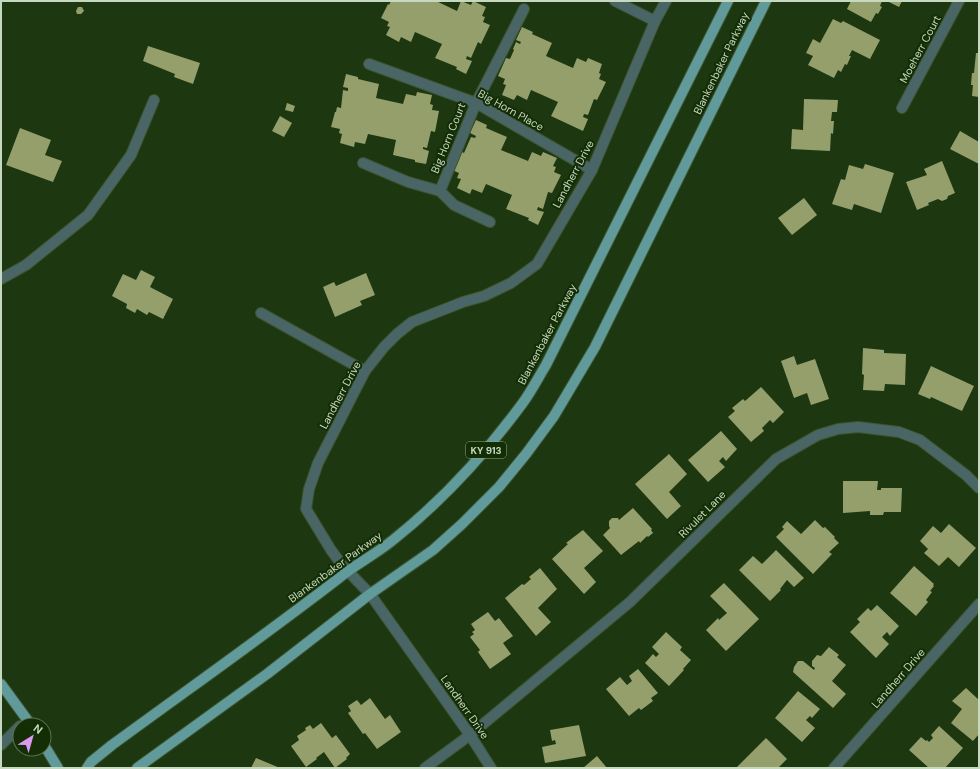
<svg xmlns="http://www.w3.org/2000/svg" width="980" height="769" font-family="'DM Sans',sans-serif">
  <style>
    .building { fill: #959f6c }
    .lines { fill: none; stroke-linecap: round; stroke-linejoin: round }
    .minor-casing { stroke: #3c5430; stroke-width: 12 }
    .major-casing { stroke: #3c5430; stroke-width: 12 }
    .minor { stroke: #4a6565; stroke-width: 10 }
    .major { stroke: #609a9b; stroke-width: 10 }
    .labels { text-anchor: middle; stroke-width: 4; stroke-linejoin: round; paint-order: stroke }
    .shield { fill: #132d05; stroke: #91a589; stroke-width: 1 }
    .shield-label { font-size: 10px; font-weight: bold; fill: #c7d8c1 }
    .street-label { font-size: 11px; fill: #c7d8c1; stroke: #132d05 }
  </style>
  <rect width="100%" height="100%" fill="#1d3710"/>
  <!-- building -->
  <g class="building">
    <polygon points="391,1 436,1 457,11 461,1 471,5 473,1 486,7 482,16 485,17 483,22 490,25 481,44 478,42 471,58 467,56 466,59 472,61 466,74 456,69 457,67 435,58 442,44 415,32 411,42 401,37 399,42 386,35 390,27 387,26 389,22 381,18 388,4 389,5"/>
    <polygon points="851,1 882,1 880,6 882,7 878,14 876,13 871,22 847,9"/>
    <polygon points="887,1 902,1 899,7"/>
    <polygon points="78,7 82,7 84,11 81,14 77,14 76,11"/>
    <polygon points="833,19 841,23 843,21 880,40 870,59 852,50 849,56 851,56 847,65 845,64 841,72 838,70 834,78 808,65 813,56 806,53 813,39 820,43"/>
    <polygon points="522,27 533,32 532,34 552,43 546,56 573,68 577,58 586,62 588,58 602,64 599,73 601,74 599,79 606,82 597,100 594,99 588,115 584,114 583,117 588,119 583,131 551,116 558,102 531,90 527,100 517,95 514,100 502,95 506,85 503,84 505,79 498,76 506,58 510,59 514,50 513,49 516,42 520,44 521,42 516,40"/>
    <polygon points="148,46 200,63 193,84 174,77 175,74 143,61"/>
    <polygon points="976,53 979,53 979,97 972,96 973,85 971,85 972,73 974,73"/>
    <polygon points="346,74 358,77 358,79 379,84 376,98 403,104 406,94 416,96 417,92 432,95 430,104 433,105 432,110 439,111 435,132 431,131 427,148 423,147 423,149 429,151 426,164 415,162 415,160 393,155 396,140 368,134 365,144 355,142 354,147 340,143 342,134 339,133 340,129 331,127 335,112 336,112 337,107 341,108 343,90 348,91 348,88 343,87"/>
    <polygon points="804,99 838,100 837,112 832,112 831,121 834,121 833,134 831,133 830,151 791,149 792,129 803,130"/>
    <polygon points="287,103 295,106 293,112 285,110"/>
    <polygon points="280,116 292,123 284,137 272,131"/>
    <polygon points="476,120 487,125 486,128 507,137 501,150 528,161 532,152 541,156 543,152 557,158 553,166 556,167 554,172 561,175 552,193 548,192 543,209 538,207 537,210 544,212 538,225 528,220 529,218 506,209 512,195 486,184 482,193 472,189 470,194 457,188 461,179 457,178 459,173 452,170 460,151 464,153 471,137 475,138 476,136 470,133"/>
    <polygon points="20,128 51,140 45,155 62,161 53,182 6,165"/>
    <polygon points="960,131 979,142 979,164 950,149"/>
    <polygon points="942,161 955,193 948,196 947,199 942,201 938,199 928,203 929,205 917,210 906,182 927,175 924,169"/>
    <polygon points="865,164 894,173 881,213 854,204 852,210 832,204 841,179 845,180 849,165 863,169"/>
    <polygon points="804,198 817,215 792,235 778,218"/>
    <polygon points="141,270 155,277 150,287 173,299 163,319 149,312 147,315 137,309 135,313 126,308 127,304 112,296 123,274 136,280"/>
    <polygon points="366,273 375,295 360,301 362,305 335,317 323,287 334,282 336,286"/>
    <polygon points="863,348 884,350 884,353 906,354 905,385 885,384 884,391 863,390 864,375 862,374"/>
    <polygon points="794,356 797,365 815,359 829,399 811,405 807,393 794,398 781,361"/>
    <polygon points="931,366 974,386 962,411 931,397 930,399 918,394"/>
    <polygon points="761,387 784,412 773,423 770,420 762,428 764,431 751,442 728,417 735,411 732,408 743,399 745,401"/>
    <polygon points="721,431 737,449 726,461 723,457 719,461 725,467 708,482 688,460"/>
    <polygon points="669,454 687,474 669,492 681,506 667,519 635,484"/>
    <polygon points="843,481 878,481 877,490 881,490 881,488 902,488 901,512 884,512 883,515 870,515 870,511 843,513"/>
    <polygon points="633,508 652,529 651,530 653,533 648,537 647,536 640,543 639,541 621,555 603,535 610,528 609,526 609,521 612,518 618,518 619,520"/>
    <polygon points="815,520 823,528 825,527 835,537 834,538 839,543 829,552 832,554 813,574 776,537 784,529 782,527 787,521 801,534"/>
    <polygon points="949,524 976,548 959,567 948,557 939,566 924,553 928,549 920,541 933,526 941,533"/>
    <polygon points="583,530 603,551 584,568 596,582 584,594 552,559 568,544 566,543"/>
    <polygon points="776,550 804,578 794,587 787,580 780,589 781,590 770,601 739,570 753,556 762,564"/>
    <polygon points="914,566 934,584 933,585 934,586 930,591 932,592 926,600 928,602 916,616 890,593"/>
    <polygon points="540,568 557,589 538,608 551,622 536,636 505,598 522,584 524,585 531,579 529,577"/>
    <polygon points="724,583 759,619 726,651 706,630 718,618 719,620 727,613 710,596"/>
    <polygon points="877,605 899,626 890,636 887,632 882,637 889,644 876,658 850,632 860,622 857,619 868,608 871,611"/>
    <polygon points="488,612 495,621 499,618 513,636 503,643 511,654 490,669 478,652 480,650 470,637 474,634 472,632 475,630 471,624"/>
    <polygon points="666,632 682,647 680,650 691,660 683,669 684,670 669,686 645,663 653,654 656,657 659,654 652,647"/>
    <polygon points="829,647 839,655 837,657 846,665 832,681 846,694 833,708 793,672 794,667 798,661 803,661 814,670 815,668 812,666 812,661 817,655 821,656"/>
    <polygon points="638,669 658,693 651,698 653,701 641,710 639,708 629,716 606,689 620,677 627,685 632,681 629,676"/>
    <polygon points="966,688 979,700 979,731 978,732 979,734 973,741 951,723 962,709 952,701"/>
    <polygon points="798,691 820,709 812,718 810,716 806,720 815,728 802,742 775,718"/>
    <polygon points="370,698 385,719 390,715 401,732 377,749 365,733 363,734 348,713 351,711 348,706 357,700 361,705"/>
    <polygon points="321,723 332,738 336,735 350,754 346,758 347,759 335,768 324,752 316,758 317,759 306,767 291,746 299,740 297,736 306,730 305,728 310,725 313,729"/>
    <polygon points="579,725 586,756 545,763 542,747 556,744 555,740 552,741 550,730"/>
    <polygon points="939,726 963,748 945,768 929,768 909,750 921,737 926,741 927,740 929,742 933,738 931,735"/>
    <polygon points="766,738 787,759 778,768 736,768"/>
    <polygon points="597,756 607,768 583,768"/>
    <polygon points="256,758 280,768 251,768"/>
  </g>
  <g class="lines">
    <defs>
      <g id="minor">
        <polyline points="615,1 655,21"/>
        <polyline points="369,64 476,103 592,170"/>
        <polyline points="902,108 959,1"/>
        <polyline points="363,163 408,182 440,191 454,205 490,222"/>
        <polyline points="440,191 476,103 524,9"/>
        <polyline points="1,279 26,265 88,215 131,155 154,100"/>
        <polyline points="261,313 365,371"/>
        <polyline points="1,745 20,726"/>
        <polyline points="425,768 470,735 630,602 776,459 818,435 838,429 858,427 899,432 920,440 966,475 979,488"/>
        <polyline points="491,768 470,735 370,594 342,565 331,550 306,509 309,489 318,463 365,371 384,347 397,334 412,322 463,302 484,296 511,283 537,264 592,170 655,21 666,1"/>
        <polyline points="834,768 979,604"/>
      </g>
      <g id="major">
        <polyline points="1,684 31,725"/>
        <polyline points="44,745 58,768"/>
        <path d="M87 768 91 762 112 745C187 690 264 636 339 578 356 564 376 554 393 540 442 501 485 454 522 404 531 392 538 378 546 365L728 1"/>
        <polyline points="137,768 267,674 370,594 433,550 462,524 499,487 526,454 554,416 595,347 766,1"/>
      </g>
    </defs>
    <!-- minor casing -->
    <use href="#minor" class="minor-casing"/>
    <!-- major casing -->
    <use href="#major" class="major-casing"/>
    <!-- minor -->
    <use href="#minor" class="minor"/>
    <!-- major -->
    <use href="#major" class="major"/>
  </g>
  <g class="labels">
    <!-- shield labels -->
    <rect class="shield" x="466" y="442" width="40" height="16" rx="3"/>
    <g class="shield-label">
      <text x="486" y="454">KY 913</text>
    </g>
    <!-- street labels -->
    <g class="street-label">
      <text transform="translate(920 49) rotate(-62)" y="4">Moeherr Court</text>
      <text transform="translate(721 63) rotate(-64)" y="4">Blankenbaker Parkway</text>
      <text transform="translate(511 110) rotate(29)" y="4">Big Horn Place</text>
      <text transform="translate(448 138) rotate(-68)" y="4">Big Horn Court</text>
      <text transform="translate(573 174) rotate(-62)" y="4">Landherr Drive</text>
      <text transform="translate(547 334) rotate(-62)" y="4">Blankenbaker Parkway</text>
      <text transform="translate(340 395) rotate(-62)" y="4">Landherr Drive</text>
      <text transform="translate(702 514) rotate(-45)" y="4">Rivulet Lane</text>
      <text transform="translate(335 567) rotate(-36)" y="4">Blankenbaker Parkway</text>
      <text transform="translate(898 678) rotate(-49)" y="4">Landherr Drive</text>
      <text transform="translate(465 707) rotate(55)" y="4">Landherr Drive</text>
    </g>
  </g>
  <!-- border -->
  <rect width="980" height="769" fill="none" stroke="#c7d8c1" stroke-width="4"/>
  <!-- north arrow -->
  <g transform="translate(32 737) rotate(37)"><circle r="19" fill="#132d05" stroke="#5b7150"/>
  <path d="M0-3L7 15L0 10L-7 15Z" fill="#dc99f4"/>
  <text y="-6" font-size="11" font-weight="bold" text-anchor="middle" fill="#c7d8c1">N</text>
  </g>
</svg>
